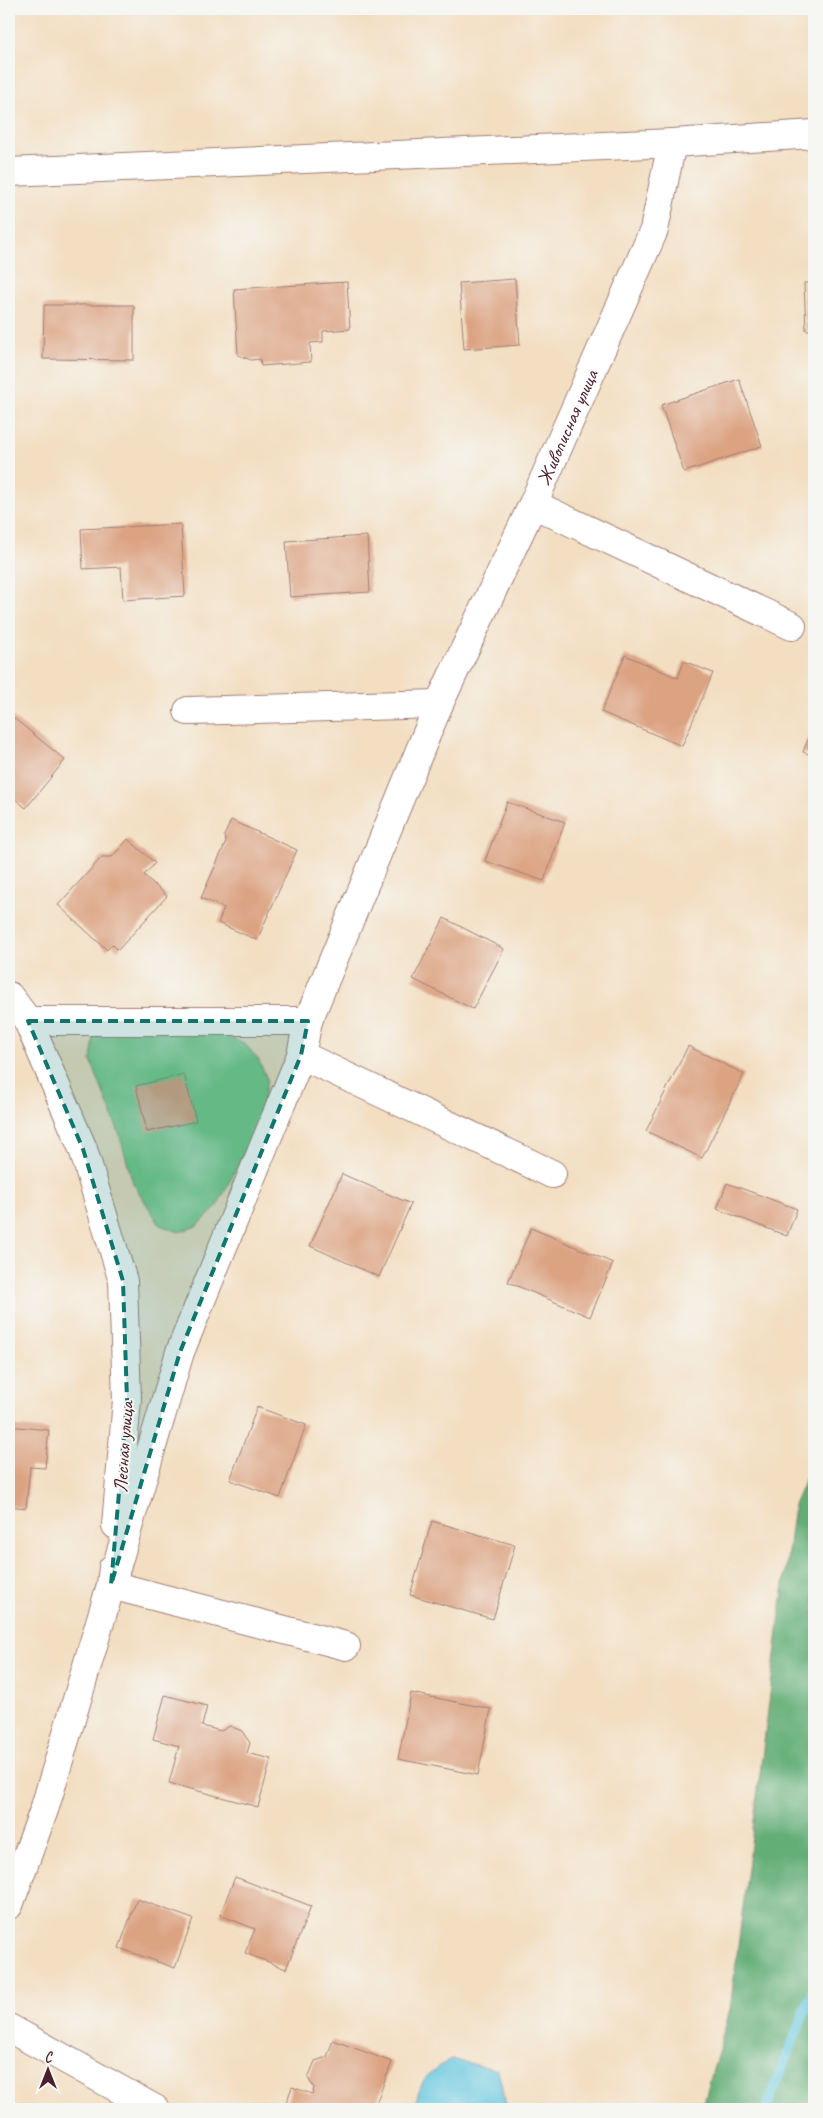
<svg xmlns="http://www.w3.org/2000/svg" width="823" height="2118" font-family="Caveat,sans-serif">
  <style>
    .green { fill: #7aca8b; stroke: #62745b }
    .forest { fill: #63ae77; stroke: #566651 }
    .water { fill: #62c6e0; stroke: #567286 }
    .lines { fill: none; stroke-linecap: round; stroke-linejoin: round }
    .stream { stroke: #62c6e0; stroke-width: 10 }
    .building { fill: #dca382 }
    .minor-casing { stroke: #9e7e76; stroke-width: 30 }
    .minor { stroke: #fff; stroke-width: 28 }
    .marked { fill: #0f766e; fill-opacity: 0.2; stroke: #0f766e; stroke-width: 4; stroke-dasharray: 10 6; stroke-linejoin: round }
    .labels { text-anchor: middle; stroke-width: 4; stroke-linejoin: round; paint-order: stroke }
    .street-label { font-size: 20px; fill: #4a1f2b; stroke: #f6f6f2 }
  </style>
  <rect width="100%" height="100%" fill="#f6f6f2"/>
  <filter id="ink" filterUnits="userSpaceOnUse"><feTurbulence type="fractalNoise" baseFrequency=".02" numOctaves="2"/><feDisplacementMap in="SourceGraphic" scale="10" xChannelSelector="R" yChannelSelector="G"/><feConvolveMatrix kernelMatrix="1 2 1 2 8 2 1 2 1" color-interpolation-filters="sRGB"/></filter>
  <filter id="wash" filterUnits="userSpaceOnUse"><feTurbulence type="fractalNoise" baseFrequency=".0096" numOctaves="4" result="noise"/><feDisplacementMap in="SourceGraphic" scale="20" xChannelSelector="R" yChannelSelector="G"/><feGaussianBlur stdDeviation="1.12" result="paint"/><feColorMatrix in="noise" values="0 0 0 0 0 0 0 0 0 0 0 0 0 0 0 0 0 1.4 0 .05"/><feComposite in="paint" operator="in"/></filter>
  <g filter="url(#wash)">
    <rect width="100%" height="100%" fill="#f3dec1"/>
    <!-- green -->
    <polygon class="green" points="110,1029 219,1033 244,1043 258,1059 267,1079 260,1122 216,1208 197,1226 179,1232 160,1225 133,1183 119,1133 91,1061 94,1037"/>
    <!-- forest -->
    <polygon class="forest" points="814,1460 814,2109 702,2109 730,2010 794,1505"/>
    <!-- water -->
    <path class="water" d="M451 2059 498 2070 507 2109H416C416 2083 430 2072 451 2059Z"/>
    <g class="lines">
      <!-- stream -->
      <polyline class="stream" points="766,2109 814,1988"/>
    </g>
    <g id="blocks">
      <!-- building -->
      <g class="building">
        <polygon points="515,279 520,345 464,349 459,283"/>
        <polygon points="347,282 350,329 323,331 323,342 310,343 311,362 261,366 260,359 251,360 238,355 234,289"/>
        <polygon points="804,283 814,283 814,330 806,330"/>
        <polygon points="44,305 134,305 134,360 43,359"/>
        <polygon points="739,379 762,446 684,472 661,405"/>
        <polygon points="181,524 185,596 123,600 121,567 83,569 81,529"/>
        <polygon points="367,536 370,592 290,597 286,541"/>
        <polygon points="625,655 678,678 684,661 713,673 682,746 601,712"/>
        <polygon points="9,714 65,760 26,808 9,794"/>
        <polygon points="814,724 814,756 803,752"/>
        <polygon points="507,802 565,822 544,881 485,861"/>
        <polygon points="231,820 297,850 257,940 218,923 224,908 201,898 226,842 224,836"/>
        <polygon points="128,839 155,863 144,875 167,896 118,950 112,944 107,950 58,905 102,857 112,857"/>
        <polygon points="444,918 504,949 473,1009 413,979"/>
        <polygon points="688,1046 744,1074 702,1158 646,1131"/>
        <polygon points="184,1074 196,1121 147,1132 136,1086"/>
        <polygon points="342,1174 411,1204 379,1277 310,1246"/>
        <polygon points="727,1183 797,1209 787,1236 717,1209"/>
        <polygon points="531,1228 613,1263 590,1317 508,1282"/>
        <polygon points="257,1407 306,1425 280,1498 230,1480"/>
        <polygon points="9,1426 49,1430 45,1468 30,1467 26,1508 9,1506"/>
        <polygon points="432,1521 515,1545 493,1619 410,1595"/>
        <polygon points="411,1693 491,1709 478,1775 398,1759"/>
        <polygon points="165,1695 207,1706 202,1726 221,1731 230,1726 242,1731 250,1743 247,1753 271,1759 258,1807 169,1783 179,1746 153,1739"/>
        <polygon points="235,1877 311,1906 286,1969 245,1953 255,1929 220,1915"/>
        <polygon points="137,1899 193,1919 175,1968 119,1948"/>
        <polygon points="333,2040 392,2062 374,2109 284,2109 292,2087 312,2094 314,2088 308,2078 315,2061 327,2057"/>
      </g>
    </g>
  </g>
  <g filter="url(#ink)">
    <use href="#blocks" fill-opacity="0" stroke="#9e7e76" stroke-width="1"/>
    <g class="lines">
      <defs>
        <g id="minor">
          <polyline points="9,172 672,143 814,134"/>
          <polyline points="533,504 792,626"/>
          <polyline points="188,711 439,704"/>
          <polyline points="9,996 28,1021 83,1149 123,1281 127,1400 116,1525"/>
          <polyline points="28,1021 308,1021"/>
          <polyline points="301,1055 552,1174"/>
          <path id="s1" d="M346 1646 111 1585 180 1352 301 1055 308 1021 439 704 533 504 654 230 672 143"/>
          <polyline points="9,1905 45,1807 111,1585 113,1568"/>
          <polyline points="9,2028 155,2109"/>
        </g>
      </defs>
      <!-- minor casing -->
      <use href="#minor" class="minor-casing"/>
      <!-- minor -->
      <use href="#minor" class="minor"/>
    </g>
  </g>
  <!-- marked area -->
  <path class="marked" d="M28 1021H308L301 1055 180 1352 111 1585 127 1400 123 1281 83 1149Z"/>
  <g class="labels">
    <!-- street labels -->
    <g class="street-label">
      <text dy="7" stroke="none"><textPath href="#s1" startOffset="1489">Живописная улица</textPath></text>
      <text transform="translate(123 1447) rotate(-86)" y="7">Лесная улица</text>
    </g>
  </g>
  <!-- margin -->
  <rect width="823" height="2118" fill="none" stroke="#f6f6f2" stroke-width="30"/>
  <!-- north arrow -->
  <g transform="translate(48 2070)" stroke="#f6f6f2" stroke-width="4" paint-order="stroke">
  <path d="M0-4L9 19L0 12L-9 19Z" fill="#4a1f2b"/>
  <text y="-8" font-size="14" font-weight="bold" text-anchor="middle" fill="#4a1f2b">С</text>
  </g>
</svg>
